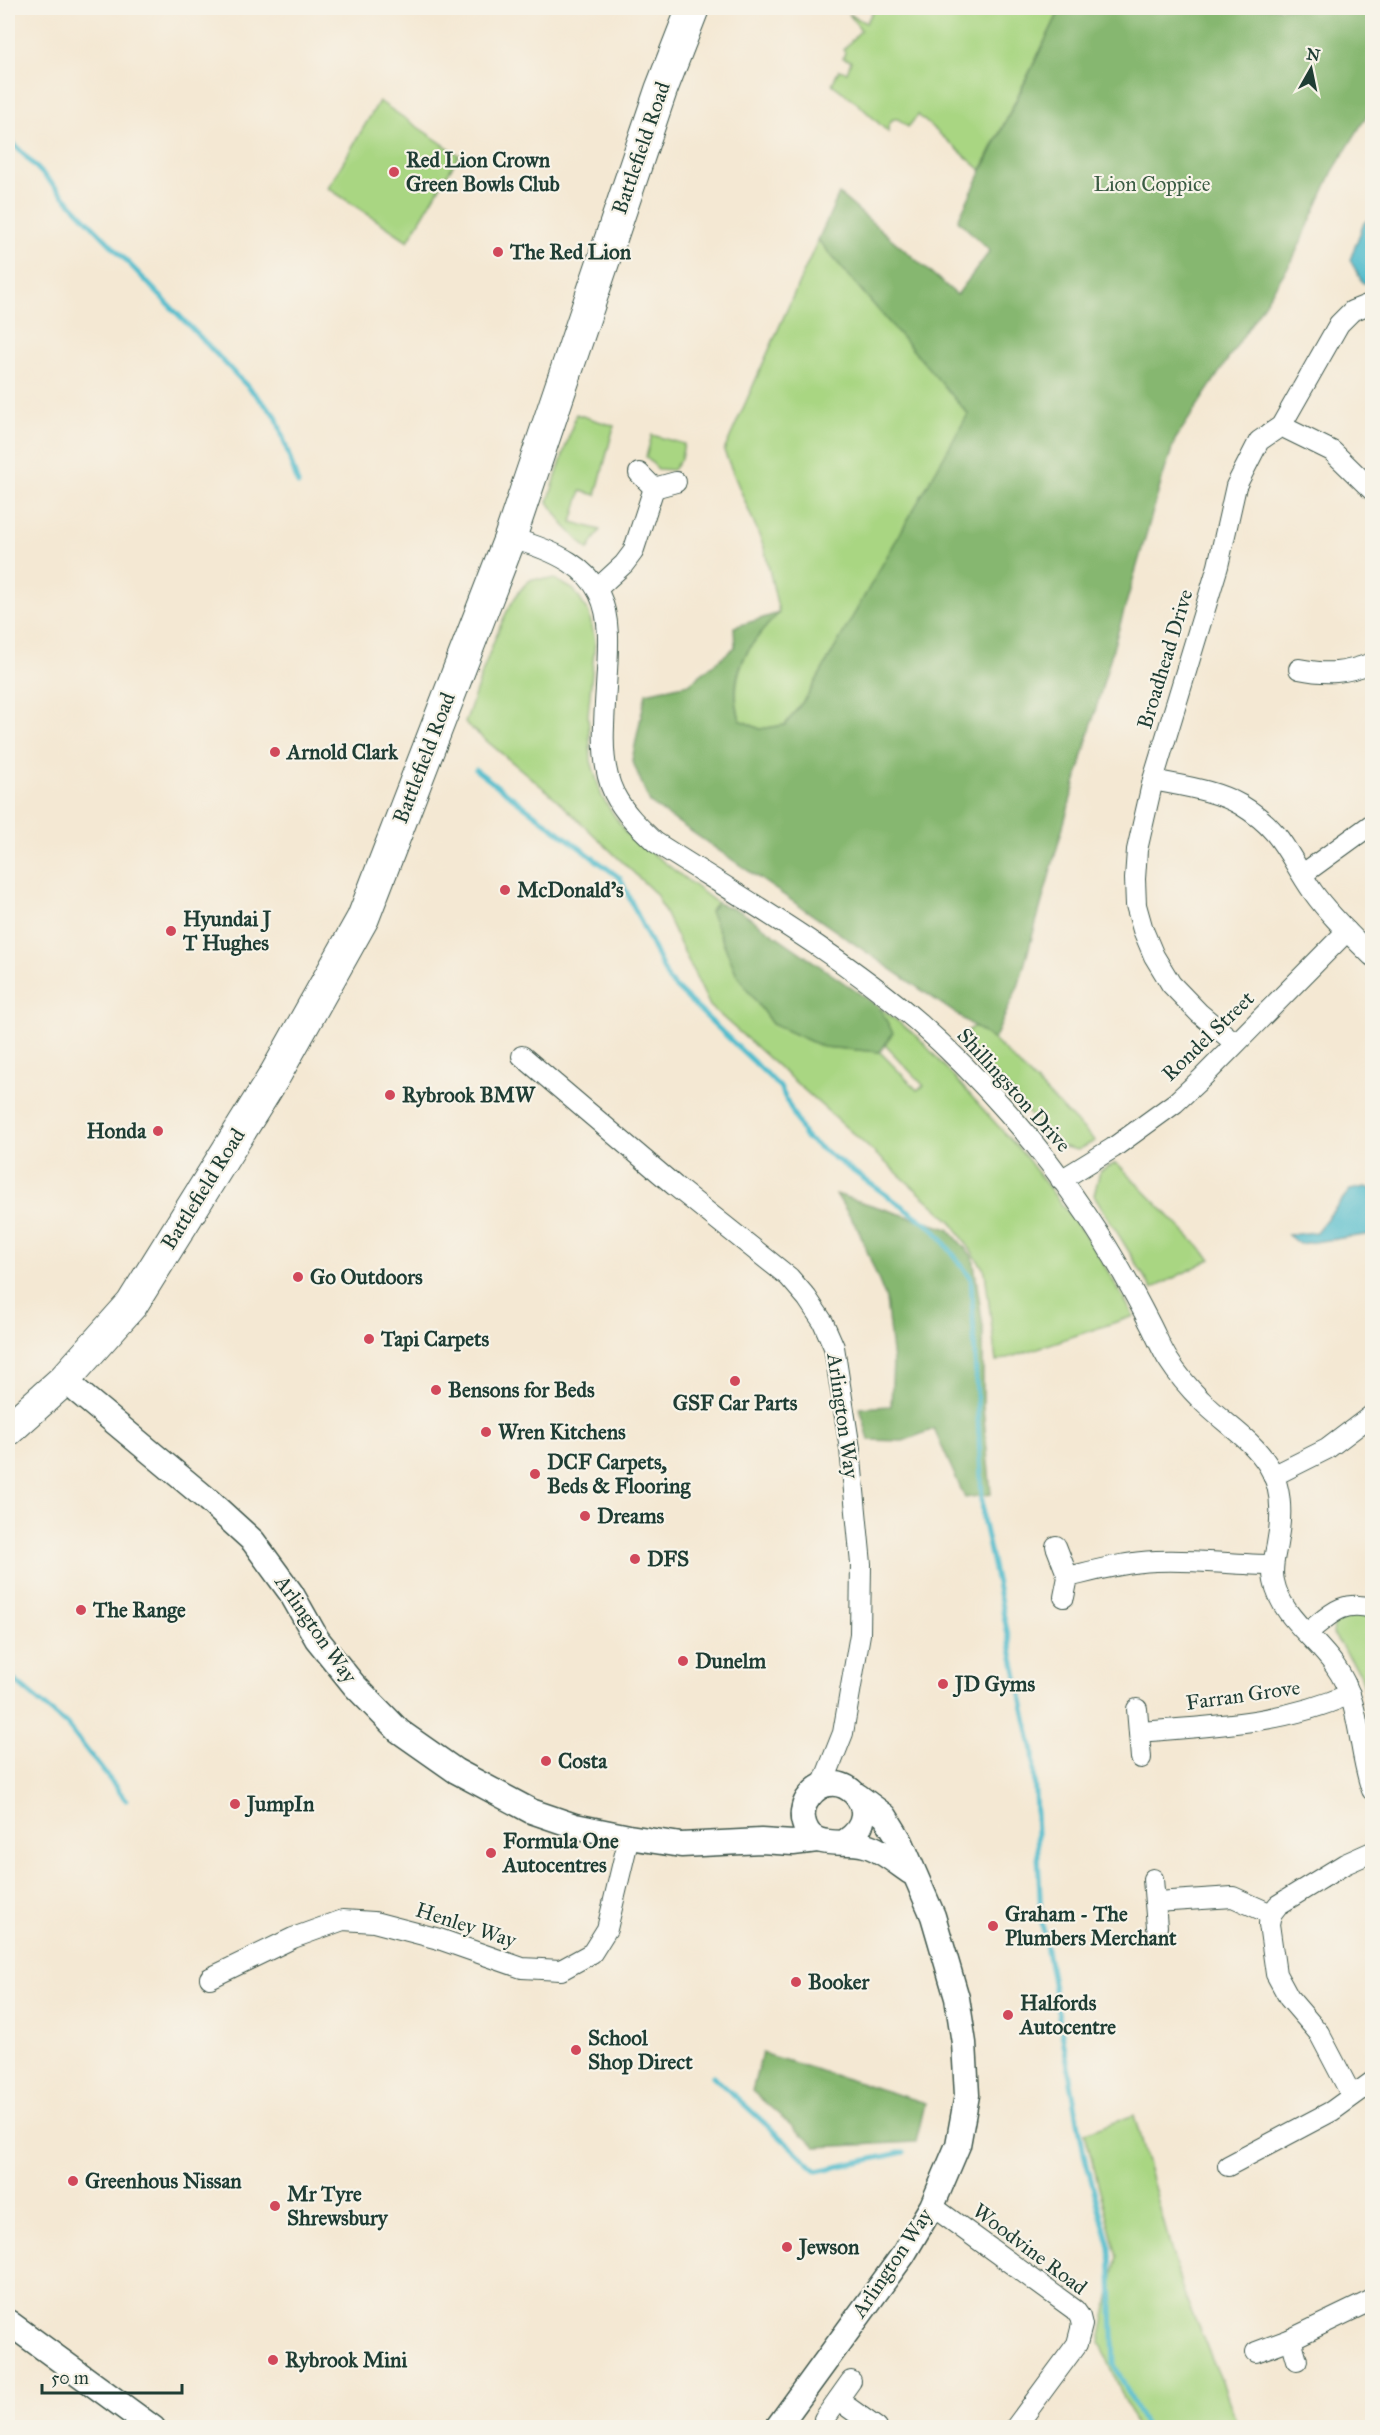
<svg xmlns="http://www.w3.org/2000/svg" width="1380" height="2435" font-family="'IM FELL Great Primer',serif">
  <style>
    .green { fill: #a9d682; stroke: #648a5b; stroke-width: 1.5 }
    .forest { fill: #86b770; stroke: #527a52; stroke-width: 1.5 }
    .water { fill: #51bccc; stroke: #387c80; stroke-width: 1.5 }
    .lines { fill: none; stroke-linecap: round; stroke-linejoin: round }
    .stream { stroke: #51bccc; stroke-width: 5 }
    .minor-casing { stroke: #3f574c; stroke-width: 22 }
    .tertiary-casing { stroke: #3f574c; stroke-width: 27 }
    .primary-casing { stroke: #3f574c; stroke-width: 34 }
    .minor { stroke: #fff; stroke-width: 20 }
    .tertiary { stroke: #fff; stroke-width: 24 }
    .primary { stroke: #fff; stroke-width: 32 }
    .poi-dot { fill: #d1495b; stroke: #f7f3e8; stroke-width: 2 }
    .labels { text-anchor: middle; stroke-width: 4.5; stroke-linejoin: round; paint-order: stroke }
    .street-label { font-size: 21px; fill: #1f3d34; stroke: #f7f3e8 }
    .poi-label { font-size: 21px; font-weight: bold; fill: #1f3d34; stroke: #f7f3e8; text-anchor: start }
    .park-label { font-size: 21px; fill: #3b5c44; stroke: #f7f3e8 }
  </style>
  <rect width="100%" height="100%" fill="#f7f3e8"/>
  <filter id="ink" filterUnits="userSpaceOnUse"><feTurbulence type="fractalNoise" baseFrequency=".0167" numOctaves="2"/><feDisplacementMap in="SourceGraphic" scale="12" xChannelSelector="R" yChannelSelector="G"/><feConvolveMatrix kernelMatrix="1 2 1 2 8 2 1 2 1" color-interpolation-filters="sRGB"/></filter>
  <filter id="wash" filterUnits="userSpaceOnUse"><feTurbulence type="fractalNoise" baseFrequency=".008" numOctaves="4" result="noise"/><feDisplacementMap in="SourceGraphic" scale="24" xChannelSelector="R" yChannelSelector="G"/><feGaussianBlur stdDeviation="1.35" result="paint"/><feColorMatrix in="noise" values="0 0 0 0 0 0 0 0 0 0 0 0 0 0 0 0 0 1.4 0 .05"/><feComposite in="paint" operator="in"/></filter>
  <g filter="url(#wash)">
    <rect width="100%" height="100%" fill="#f4e8d3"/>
    <!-- green -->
    <g class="green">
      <polygon points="869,8 1061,8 981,170 918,115 908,127 898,119 893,119 888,126 888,132 856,102 832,84 839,70 847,72 851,61 843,58 845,52 843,50 861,30 849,14 866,23 874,10"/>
      <polygon points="379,101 459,155 408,241 328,188"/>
      <path d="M818 240 969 414 808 695 785 725 760 729 740 720C727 674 748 645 779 612L764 547 724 451Z"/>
      <polygon points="576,414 614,426 596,495 581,491 572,522 600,530 588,550 564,525 548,502"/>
      <polygon points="652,435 684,444 681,459 673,470 658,469 646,457"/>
      <path d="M532 579H555L574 590 589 613 595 641 588 715 591 761 602 797 626 833 717 903 710 911 737 975 772 1024 823 1047 880 1052 917 1090 924 1086 885 1045 892 1033 879 1007 918 1037 1026 1157 1093 1246 1134 1316 996 1362 985 1271 951 1221 710 1006 656 894 554 797 465 723C478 688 503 597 532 579Z"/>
      <polygon points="974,1026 994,1040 1095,1141 1078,1150 1060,1146 1057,1148 1007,1087 959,1038"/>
      <polygon points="1116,1163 1120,1166 1211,1259 1152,1289 1094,1195 1100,1171"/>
      <polygon points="1372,1612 1372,1711 1360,1673 1333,1634 1334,1625 1345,1614"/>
      <polygon points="1134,2115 1183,2292 1223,2384 1238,2427 1136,2427 1100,2342 1117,2256 1085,2133"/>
    </g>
    <!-- forest -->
    <g class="forest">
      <path d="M1061 8H1372V107L1333 171 1292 261 1175 440 1163 476 1104 680 1019 984 994 1040 650 803 632 760 646 693 689 684 735 647 734 627 779 613C748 644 726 674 740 720L760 729 785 725 808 695 968 414 818 240 839 194 957 295 990 251 958 220Z"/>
      <polygon points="717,903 740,911 879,1007 893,1033 880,1052 823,1047 772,1024 737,975 710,911"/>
      <polygon points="836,1194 948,1229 973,1257 983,1327 983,1407 991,1494 965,1498 934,1429 903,1441 869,1440 860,1408 891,1406 893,1362 886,1299 859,1231"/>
      <polygon points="762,2053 925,2103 916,2142 816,2147 752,2091"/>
    </g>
    <!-- water -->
    <g class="water">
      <polygon points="1372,216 1372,283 1363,283 1350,260 1364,223"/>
      <polygon points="1365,1187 1372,1189 1372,1234 1299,1244 1288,1235 1316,1232 1350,1190"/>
    </g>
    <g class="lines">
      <!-- stream -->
      <g class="stream">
        <polyline points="8,138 276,416 298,484"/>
        <polyline points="476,770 620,878 669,981 780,1087 805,1137 934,1229 971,1278 983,1519 1033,1751 1041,1917 1084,2154 1110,2248 1114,2364 1146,2428"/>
        <polyline points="8,1675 67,1725 126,1800"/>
        <polyline points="713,2076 817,2171 904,2152"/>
      </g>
    </g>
  </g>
  <g filter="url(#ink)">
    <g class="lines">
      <defs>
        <g id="minor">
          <polyline points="1281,426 1332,451 1372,490"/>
          <polyline points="639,473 654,488"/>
          <polyline points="654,488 676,482"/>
          <path d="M510 538C632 571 607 624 604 726 603 748 604 773 614 793 624 813 639 827 655 842 744 899 838 953 918 1022 979 1076 1041 1146 1086 1214 1110 1249 1130 1285 1149 1322 1156 1335 1161 1349 1169 1361 1178 1375 1189 1388 1201 1400 1222 1422 1251 1438 1268 1465 1283 1488 1282 1518 1277 1544 1275 1556 1271 1568 1274 1581 1281 1617 1315 1637 1335 1666 1362 1703 1357 1749 1372 1790"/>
          <polyline points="598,588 624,564 633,552 654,488"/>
          <path d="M1299 669C1328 675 1345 673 1372 663"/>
          <path d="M1153 780C1182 786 1216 790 1241 805 1284 831 1287 855 1313 892 1330 916 1352 936 1372 956"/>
          <polyline points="1303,874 1372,824"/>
          <polyline points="1235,1043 1199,1013 1171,984 1154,956 1143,930 1136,905 1135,879 1137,850 1153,780 1218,566 1236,486 1259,441 1281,426 1339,324 1352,311 1372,303"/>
          <polyline points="522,1056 675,1186 789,1277 807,1298 823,1322 834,1347 850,1449 861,1564 860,1634 843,1733 822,1786"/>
          <polyline points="1061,1180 1113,1148 1175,1103 1202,1078 1347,931"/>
          <polyline points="1273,1476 1327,1449 1372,1415"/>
          <polyline points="1056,1546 1068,1577 1064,1597"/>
          <path d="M1068 1577C1097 1570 1126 1562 1156 1561 1195 1559 1234 1565 1273 1565"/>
          <path d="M1307 1633C1331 1614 1341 1600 1372 1608"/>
          <polyline points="1137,1709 1141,1758"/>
          <path d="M1139 1732C1211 1726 1283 1724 1350 1694"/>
          <polyline points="1153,1879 1157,1927"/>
          <polyline points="1156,1902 1233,1897 1271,1914"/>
          <polyline points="210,1978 293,1938 343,1920 374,1922 439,1939 522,1968 561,1970 592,1953 607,1929 629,1837"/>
          <polyline points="1352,2096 1319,2033 1289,1998 1276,1974 1269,1924 1271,1914 1278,1905 1345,1864 1372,1852"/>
          <polyline points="1228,2166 1332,2111 1372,2082"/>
          <polyline points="932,2206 1075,2310 1080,2317 1082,2325 1077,2344 1015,2428"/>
          <polyline points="1291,2339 1297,2360"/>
          <polyline points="1256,2352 1291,2339 1372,2300"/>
          <polyline points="838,2400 877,2428"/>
          <polyline points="824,2419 851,2381"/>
        </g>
        <g id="tertiary">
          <polyline points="64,1380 208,1500 253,1541 291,1593 317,1639 354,1685 399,1731 456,1771 531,1811 575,1826 629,1837 681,1845 761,1841 793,1843 817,1840"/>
          <path d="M846 1841C891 1811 836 1759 809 1797 804 1803 802 1812 803 1819 809 1853 843 1838 865 1845 881 1849 898 1864 912 1873"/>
          <polyline points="8,2322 153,2428"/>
          <polyline points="777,2428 903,2255 932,2206 958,2145 967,2095 964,2043 957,1998 933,1916 901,1842 885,1816 858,1796"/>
        </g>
        <polyline id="primary" points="8,1430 64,1380 132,1304 275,1075 363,918 510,538 661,90 693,8"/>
      </defs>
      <!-- minor casing -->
      <use href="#minor" class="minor-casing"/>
      <!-- tertiary casing -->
      <use href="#tertiary" class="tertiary-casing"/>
      <!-- primary casing -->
      <use href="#primary" class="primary-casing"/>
      <!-- minor -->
      <use href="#minor" class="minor"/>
      <!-- tertiary -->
      <use href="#tertiary" class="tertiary"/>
      <!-- primary -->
      <use href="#primary" class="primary"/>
    </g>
  </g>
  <!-- markers -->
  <g class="poi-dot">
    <circle cx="394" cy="172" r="6"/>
    <circle cx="498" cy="252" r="6"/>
    <circle cx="275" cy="752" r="6"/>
    <circle cx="505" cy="890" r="6"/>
    <circle cx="171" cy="931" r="6"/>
    <circle cx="390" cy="1095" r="6"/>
    <circle cx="158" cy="1131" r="6"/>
    <circle cx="298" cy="1277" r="6"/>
    <circle cx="369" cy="1339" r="6"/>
    <circle cx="735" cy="1381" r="6"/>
    <circle cx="436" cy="1390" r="6"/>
    <circle cx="486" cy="1432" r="6"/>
    <circle cx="535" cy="1474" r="6"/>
    <circle cx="585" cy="1516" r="6"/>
    <circle cx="635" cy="1559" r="6"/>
    <circle cx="81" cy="1610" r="6"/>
    <circle cx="683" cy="1661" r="6"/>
    <circle cx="943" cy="1684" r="6"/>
    <circle cx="546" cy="1761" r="6"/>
    <circle cx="235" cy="1804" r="6"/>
    <circle cx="491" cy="1853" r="6"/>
    <circle cx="993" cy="1926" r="6"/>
    <circle cx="796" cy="1982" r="6"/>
    <circle cx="1008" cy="2015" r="6"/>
    <circle cx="576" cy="2050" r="6"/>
    <circle cx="73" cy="2181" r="6"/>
    <circle cx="275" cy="2206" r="6"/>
    <circle cx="787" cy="2247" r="6"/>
    <circle cx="273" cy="2360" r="6"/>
  </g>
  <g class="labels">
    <!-- street labels -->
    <g class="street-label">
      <text transform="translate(641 148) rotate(-71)" y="7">Battlefield Road</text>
      <text transform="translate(1165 659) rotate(-73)" y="7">Broadhead Drive</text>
      <text transform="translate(424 758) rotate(-69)" y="7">Battlefield Road</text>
      <text transform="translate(1208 1036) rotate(-44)" y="7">Rondel Street</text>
      <text transform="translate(1014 1090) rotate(48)" y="7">Shillingston Drive</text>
      <text transform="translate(203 1189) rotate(-58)" y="7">Battlefield Road</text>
      <text transform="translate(843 1416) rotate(82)" y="7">Arlington Way</text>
      <text transform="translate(316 1629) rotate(55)" y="7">Arlington Way</text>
      <text transform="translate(1243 1695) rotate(-8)" y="7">Farran Grove</text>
      <text transform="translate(466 1925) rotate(18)" y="7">Henley Way</text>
      <text transform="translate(1030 2249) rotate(37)" y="7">Woodvine Road</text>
      <text transform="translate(892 2263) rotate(-56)" y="7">Arlington Way</text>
    </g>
    <!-- poi labels -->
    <g class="poi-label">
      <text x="406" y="167">Red Lion Crown<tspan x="406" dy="24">Green Bowls Club</tspan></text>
      <text x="510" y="259">The Red Lion</text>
      <text x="287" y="759">Arnold Clark</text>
      <text x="517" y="897">McDonald's</text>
      <text x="183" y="926">Hyundai J<tspan x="183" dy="24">T Hughes</tspan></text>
      <text x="402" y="1102">Rybrook BMW</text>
      <text x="146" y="1138" text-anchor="end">Honda</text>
      <text x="310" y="1284">Go Outdoors</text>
      <text x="381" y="1346">Tapi Carpets</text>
      <text x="448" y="1397">Bensons for Beds</text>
      <text x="735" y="1410" text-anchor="middle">GSF Car Parts</text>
      <text x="498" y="1439">Wren Kitchens</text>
      <text x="547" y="1469">DCF Carpets,<tspan x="547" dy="24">Beds &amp; Flooring</tspan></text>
      <text x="597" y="1523">Dreams</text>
      <text x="647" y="1566">DFS</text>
      <text x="93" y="1617">The Range</text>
      <text x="695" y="1668">Dunelm</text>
      <text x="955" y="1691">JD Gyms</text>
      <text x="558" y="1768">Costa</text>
      <text x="247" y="1811">JumpIn</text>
      <text x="503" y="1848">Formula One<tspan x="503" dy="24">Autocentres</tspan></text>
      <text x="1005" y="1921">Graham - The<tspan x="1005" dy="24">Plumbers Merchant</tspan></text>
      <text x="808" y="1989">Booker</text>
      <text x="1020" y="2010">Halfords<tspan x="1020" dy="24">Autocentre</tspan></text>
      <text x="588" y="2045">School<tspan x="588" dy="24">Shop Direct</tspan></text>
      <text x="85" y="2188">Greenhous Nissan</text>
      <text x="287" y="2201">Mr Tyre<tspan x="287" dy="24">Shrewsbury</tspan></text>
      <text x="799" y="2254">Jewson</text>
      <text x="285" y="2367">Rybrook Mini</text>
    </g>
    <!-- park labels -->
    <g class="park-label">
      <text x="1152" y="191">Lion Coppice</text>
    </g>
  </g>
  <!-- margin -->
  <rect width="1380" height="2435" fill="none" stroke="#f7f3e8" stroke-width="30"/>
  <!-- north arrow -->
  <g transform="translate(1311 69) rotate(9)" stroke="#f7f3e8" stroke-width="4.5" paint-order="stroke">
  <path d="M0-4.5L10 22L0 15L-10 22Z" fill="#1f3d34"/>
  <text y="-9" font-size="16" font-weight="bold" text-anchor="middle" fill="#1f3d34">N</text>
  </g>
  <!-- scale -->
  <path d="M42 2384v9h140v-9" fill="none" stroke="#1f3d34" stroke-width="3"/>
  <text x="51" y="2384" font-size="18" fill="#1f3d34" stroke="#f7f3e8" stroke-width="4.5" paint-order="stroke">50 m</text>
</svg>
